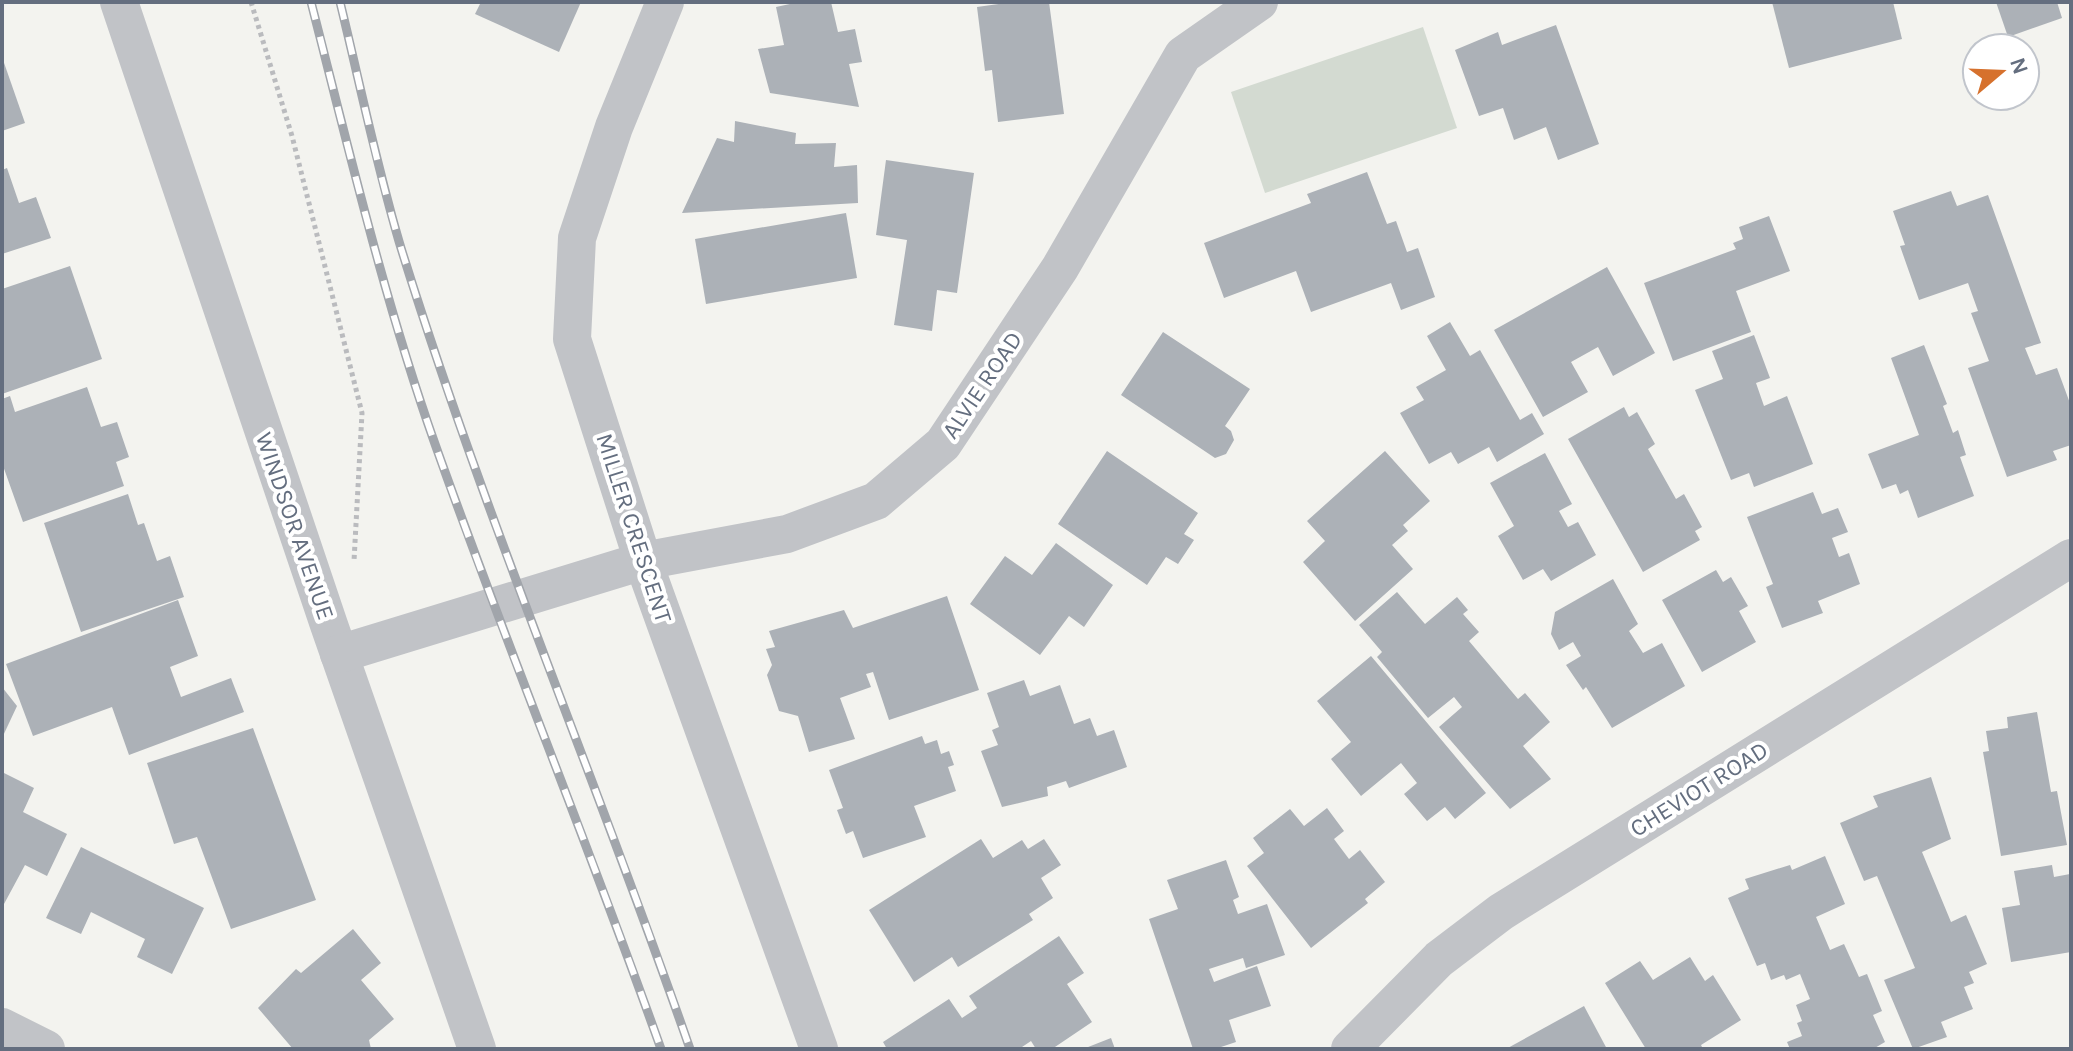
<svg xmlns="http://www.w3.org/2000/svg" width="2073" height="1051" font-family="Karla,sans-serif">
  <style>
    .green { fill: #d3dad1 }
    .building { fill: #acb1b7 }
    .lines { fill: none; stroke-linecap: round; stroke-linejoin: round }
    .path { stroke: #babbbe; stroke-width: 5; stroke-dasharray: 4 4; stroke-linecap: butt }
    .street { stroke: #c1c3c7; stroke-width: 38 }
    .rail-casing { stroke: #a1a5ab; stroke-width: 9 }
    .rail { stroke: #fff; stroke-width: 6; stroke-dasharray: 18; stroke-linecap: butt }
    .labels { text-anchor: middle; stroke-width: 8; stroke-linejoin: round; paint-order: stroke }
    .street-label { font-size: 24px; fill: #646e7f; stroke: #fff }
  </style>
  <rect width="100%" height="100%" fill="#f3f3ef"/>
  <!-- green -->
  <polygon class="green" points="1423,27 1457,128 1265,193 1231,92"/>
  <!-- building -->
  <g class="building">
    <polygon points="481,2 581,2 559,52 475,14"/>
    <polygon points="799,2 831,2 838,32 855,29 862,62 849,64 859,107 770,93 758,49 784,45 776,7"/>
    <polygon points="1013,2 1049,2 1064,114 998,122 992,70 985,71 977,7"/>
    <polygon points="1772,2 1893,2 1902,39 1789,68"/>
    <polygon points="1996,2 2057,2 2062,18 2008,37"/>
    <polygon points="1556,25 1599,144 1558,160 1546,127 1514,140 1503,108 1479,116 1455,50 1498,32 1502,45"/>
    <polygon points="2,57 25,123 2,131"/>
    <polygon points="735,121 796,133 795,144 836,143 834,167 857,165 858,203 682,213 717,138 734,142"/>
    <polygon points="886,160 974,173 957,293 937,290 932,331 894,325 907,240 876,235"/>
    <polygon points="7,168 19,203 36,197 51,238 2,254 2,170"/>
    <polygon points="1367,172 1387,224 1396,221 1407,252 1418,248 1435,297 1401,310 1391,283 1311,312 1296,271 1224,298 1204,243 1311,203 1307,194"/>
    <polygon points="1951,191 1957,206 1988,195 2041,343 2025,348 2036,375 2057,368 2071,406 2071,445 2053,451 2057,460 2007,477 1968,368 1989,361 1971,313 1978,311 1968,283 1919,300 1900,246 1905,245 1893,211"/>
    <polygon points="846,213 857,278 706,304 695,239"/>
    <polygon points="1769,216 1790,271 1736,291 1751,332 1673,361 1644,283 1736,249 1733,243 1743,239 1739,227"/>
    <polygon points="70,266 102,359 2,394 2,289"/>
    <polygon points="1607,267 1655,353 1613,376 1598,347 1571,362 1588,392 1543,417 1494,330"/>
    <polygon points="1450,322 1470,356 1480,350 1520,420 1532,413 1544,434 1497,462 1489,447 1458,464 1451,452 1429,464 1400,413 1424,400 1416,387 1446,370 1427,336"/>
    <polygon points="1163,332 1250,389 1225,426 1231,431 1234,440 1226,454 1215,458 1121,395"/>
    <polygon points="1754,335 1770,378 1756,383 1764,406 1787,396 1813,464 1754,487 1749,473 1731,480 1695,390 1723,379 1712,351"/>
    <polygon points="1924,345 1947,404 1943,406 1953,433 1958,430 1966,455 1960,457 1974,496 1918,518 1908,490 1900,494 1896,484 1882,489 1868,454 1919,435 1891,358"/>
    <polygon points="87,387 101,427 117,422 129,457 116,462 124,486 23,522 2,463 2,399 10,396 15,412"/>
    <polygon points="1624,407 1629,417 1637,412 1655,444 1648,449 1676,499 1684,494 1702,527 1695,531 1700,540 1643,572 1568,439"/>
    <polygon points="1107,451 1198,513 1184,534 1194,540 1178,564 1166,557 1147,585 1058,524"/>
    <polygon points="1385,451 1430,501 1403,525 1408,531 1392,545 1413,569 1355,621 1303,562 1325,541 1307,521"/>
    <polygon points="1545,453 1572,504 1559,511 1568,527 1578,522 1596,555 1551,581 1543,569 1523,580 1498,536 1514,526 1490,483"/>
    <polygon points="1813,492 1822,514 1838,508 1848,532 1832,538 1839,557 1849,553 1860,584 1818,601 1823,613 1782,628 1766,587 1773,584 1747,517"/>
    <polygon points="128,494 138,525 144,523 157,561 170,556 184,597 81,632 44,523"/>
    <polygon points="1056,543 1113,585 1084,627 1069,616 1040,655 970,604 1005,556 1032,575"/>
    <polygon points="1716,570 1723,582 1731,577 1748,606 1739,611 1756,642 1702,672 1662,600"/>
    <polygon points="1613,579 1638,624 1629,631 1643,653 1662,643 1685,686 1612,728 1586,687 1583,690 1566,665 1581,656 1573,642 1559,650 1551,634 1555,612"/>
    <polygon points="1397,592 1425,624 1457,597 1468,610 1463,614 1479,632 1469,641 1518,699 1525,693 1550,722 1523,746 1551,779 1510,809 1439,727 1462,707 1454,697 1428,718 1377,657 1382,652 1359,625"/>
    <polygon points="947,596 979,690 889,720 873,672 866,674 871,687 840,698 855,739 809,752 798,716 779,711 767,675 772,665 766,649 775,647 769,631 844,610 853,628"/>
    <polygon points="178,600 198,656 170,667 181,697 231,678 244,712 129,755 112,707 33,736 6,664"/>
    <polygon points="1371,656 1486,793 1455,819 1445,807 1427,821 1404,794 1417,783 1401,763 1361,796 1331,759 1351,742 1317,701"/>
    <polygon points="1024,680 1030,696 1060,685 1074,724 1090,718 1097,736 1114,730 1127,767 1069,788 1066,781 1047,787 1048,796 1002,807 981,751 998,745 992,730 999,727 987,693"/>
    <polygon points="2,687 17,706 2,738"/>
    <polygon points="2037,712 2051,792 2057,791 2067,845 2001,856 1983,752 1989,751 1986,731 2008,728 2007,717"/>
    <polygon points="253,728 316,900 231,929 197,837 174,844 147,763"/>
    <polygon points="922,736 925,744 937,740 941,754 949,751 954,765 948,767 956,791 914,806 926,837 863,858 853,831 846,834 837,810 843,808 829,770"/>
    <polygon points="2,772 34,788 23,812 67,834 47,876 25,865 4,904"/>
    <polygon points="1931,777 1951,839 1922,852 1951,922 1966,915 1987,964 1969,972 1974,983 1964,987 1973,1009 1941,1022 1947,1037 1913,1049 1884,980 1915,968 1877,876 1864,881 1840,823 1878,807 1873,796"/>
    <polygon points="1327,808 1344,831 1334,839 1349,859 1360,850 1385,882 1365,899 1368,903 1311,948 1247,866 1264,853 1253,838 1290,809 1304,826"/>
    <polygon points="981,839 993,858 1022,840 1028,849 1044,839 1061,865 1041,878 1053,898 1029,914 1033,920 958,967 952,957 914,982 869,910"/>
    <polygon points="81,847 204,908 172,974 137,957 145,939 91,912 81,934 46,918"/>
    <polygon points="1825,856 1845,904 1816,917 1830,950 1844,944 1859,977 1867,974 1882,1011 1873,1015 1885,1042 1873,1049 1790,1049 1787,1042 1802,1036 1797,1023 1802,1021 1796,1005 1810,999 1800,974 1786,980 1784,975 1771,980 1765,963 1757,966 1728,898 1749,889 1745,879 1790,865 1792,870"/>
    <polygon points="1226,860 1239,897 1233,900 1238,914 1267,904 1285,955 1246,968 1243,958 1209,969 1214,982 1257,966 1271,1006 1229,1020 1236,1042 1215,1049 1193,1049 1149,919 1178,909 1167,880"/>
    <polygon points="2052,865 2054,877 2070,874 2071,952 2011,962 2002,908 2020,905 2014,871"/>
    <polygon points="353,929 381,963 361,980 394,1019 369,1040 371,1049 293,1049 258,1008 296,969 301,973"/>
    <polygon points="1059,936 1084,973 1067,984 1092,1022 1052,1049 1036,1049 1031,1041 1019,1049 887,1049 883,1042 949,999 962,1018 977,1008 969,996"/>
    <polygon points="1690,957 1705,981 1713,975 1741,1020 1701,1045 1703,1049 1646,1049 1605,983 1640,961 1653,980"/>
    <polygon points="1584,1006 1607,1049 1506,1049"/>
    <polygon points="1111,1038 1115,1049 1083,1049"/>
  </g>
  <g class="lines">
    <!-- path -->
    <polyline class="path" points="251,2 292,136 362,413 354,561"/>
    <!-- street -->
    <g class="street">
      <polyline points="119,2 329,625 477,1049"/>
      <polyline points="665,2 614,127 577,238 572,339 643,561 819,1049"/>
      <polyline points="339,654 643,561 787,534 876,501 943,444 1060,268 1183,55 1259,2"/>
      <polyline points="2,1027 46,1049"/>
      <polyline points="1350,1049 1439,959 1501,912 2071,558"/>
    </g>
    <defs>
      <g id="rail">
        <path d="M311 2C349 150 384 300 435 444 507 647 589 846 661 1049"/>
        <path d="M340 2C360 84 377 168 401 248 485 519 597 781 690 1049"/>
      </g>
    </defs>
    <!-- rail casing -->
    <use href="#rail" class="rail-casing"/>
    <!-- rail -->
    <use href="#rail" class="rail"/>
  </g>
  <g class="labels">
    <!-- street labels -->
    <g class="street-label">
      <text transform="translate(982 385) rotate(-56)" y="8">ALVIE ROAD</text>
      <text transform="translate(295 526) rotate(71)" y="8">WINDSOR AVENUE</text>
      <text transform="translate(634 528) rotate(72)" y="8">MILLER CRESCENT</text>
      <text transform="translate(1699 789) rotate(-32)" y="8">CHEVIOT ROAD</text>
    </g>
  </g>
  <!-- border -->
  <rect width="2073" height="1051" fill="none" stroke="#646e7f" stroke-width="8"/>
  <!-- north arrow -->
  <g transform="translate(2001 72) rotate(71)"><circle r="38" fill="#ffffff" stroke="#c1c5cc" stroke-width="2"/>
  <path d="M0-6L14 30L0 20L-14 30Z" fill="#d6712d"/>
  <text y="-12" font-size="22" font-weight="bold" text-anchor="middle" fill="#646e7f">N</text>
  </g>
</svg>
